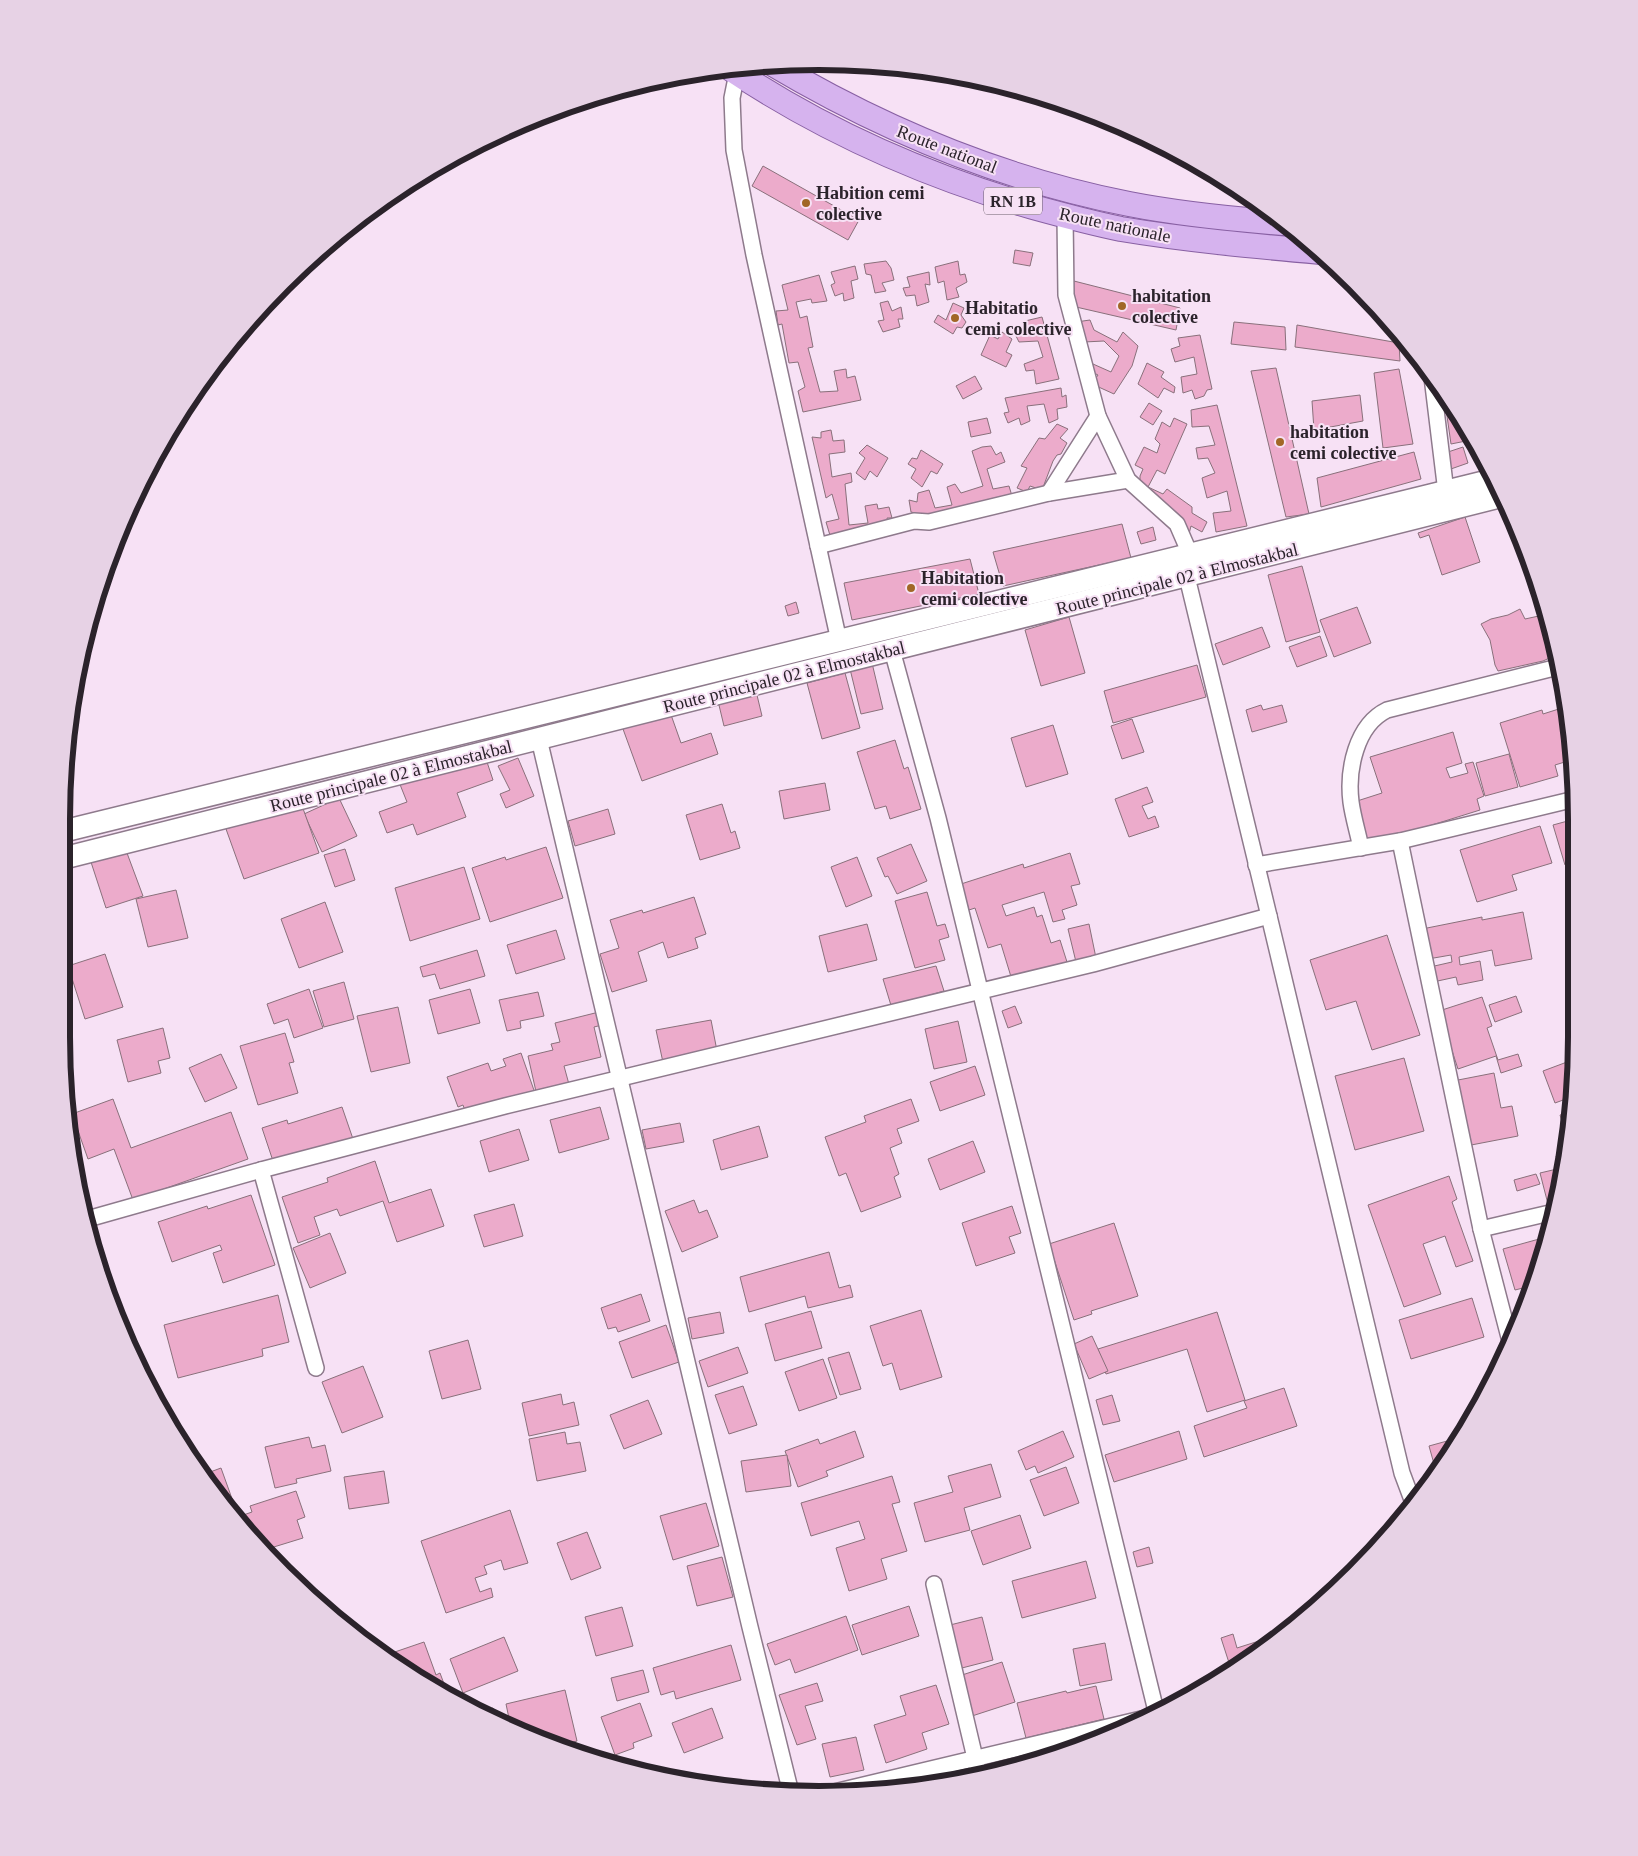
<svg xmlns="http://www.w3.org/2000/svg" width="1638" height="1856" font-family="'Times New Roman',serif">
  <style>
    .building { fill: #ecabcb; stroke: #89707b }
    .lines { fill: none; stroke-linecap: round; stroke-linejoin: round }
    .street-casing { stroke: #8e7a8c; stroke-width: 18 }
    .secondary-casing { stroke: #8e7a8c; stroke-width: 24 }
    .primary-casing { stroke: #8860a3; stroke-width: 26 }
    .street { stroke: #fff; stroke-width: 15 }
    .secondary { stroke: #fff; stroke-width: 21 }
    .primary { stroke: #d6b3ee; stroke-width: 24 }
    .poi-dot { fill: #a16726; stroke: #f7e1f5; stroke-width: 2 }
    .labels { text-anchor: middle; stroke-width: 4; stroke-linejoin: round; paint-order: stroke }
    .shield { fill: #f7e1f5; stroke: #685c68; stroke-width: 1 }
    .shield-label { font-size: 16px; font-weight: bold; fill: #2b232b }
    .street-label { font-size: 18px; fill: #2b232b; stroke: #f7e1f5 }
    .poi-label { font-size: 18px; font-weight: bold; fill: #2b232b; stroke: #f7e1f5; text-anchor: start }
    .rim { fill: none; stroke: #2b232b; stroke-width: 6 }
  </style>
  <rect width="100%" height="100%" fill="#f7e1f5"/>
  <!-- building -->
  <g class="building">
    <polygon points="763,166 859,220 848,240 752,186"/>
    <polygon points="1015,250 1033,253 1030,266 1013,263"/>
    <polygon points="886,261 891,268 894,280 882,283 886,291 875,293 871,275 866,274 864,264"/>
    <polygon points="958,261 960,275 965,274 967,282 956,288 959,297 947,300 944,281 938,283 935,267"/>
    <polygon points="855,266 858,279 851,281 854,298 844,301 843,293 835,296 831,285 835,283 831,272"/>
    <polygon points="929,272 930,285 925,284 929,302 917,306 915,295 906,296 903,288 910,287 907,277"/>
    <polygon points="819,275 827,301 812,303 811,299 796,302 800,318 807,316 813,347 808,348 820,392 838,391 834,371 846,369 847,378 855,376 861,400 803,412 798,391 805,387 798,362 789,363 782,324 778,325 776,311 788,310 782,285"/>
    <polygon points="1070,280 1180,308 1176,330 1063,304"/>
    <polygon points="888,301 892,311 901,307 903,319 898,319 900,327 883,332 878,321 884,320 880,303"/>
    <polygon points="953,303 964,308 961,315 966,322 962,328 957,327 953,334 934,322 938,315 946,320"/>
    <polygon points="1042,317 1059,379 1036,384 1034,370 1026,371 1024,364 1043,357 1038,341 1019,342 1014,332 1025,329 1025,321"/>
    <polygon points="1090,320 1094,330 1117,342 1123,332 1138,346 1132,366 1114,394 1092,384 1098,375 1088,370 1093,364 1111,372 1119,356 1104,341 1084,342 1085,348 1072,348 1069,323"/>
    <polygon points="1234,322 1285,327 1286,350 1231,344"/>
    <polygon points="1297,325 1399,343 1400,361 1295,347"/>
    <polygon points="1002,332 1012,339 1006,352 1012,355 1006,367 981,355 990,335 998,339"/>
    <polygon points="1200,335 1212,389 1207,390 1204,396 1195,399 1192,390 1183,393 1181,377 1197,374 1194,357 1175,362 1171,349 1180,346 1178,338"/>
    <polygon points="1147,363 1164,372 1161,377 1175,387 1174,393 1164,388 1158,398 1138,384"/>
    <polygon points="1276,368 1309,514 1286,517 1251,371"/>
    <polygon points="1399,369 1413,444 1383,448 1374,373"/>
    <polygon points="975,376 982,389 963,399 956,386"/>
    <polygon points="1061,388 1062,397 1066,395 1067,407 1057,409 1058,419 1049,423 1044,404 1027,406 1030,421 1021,425 1019,418 1008,423 1004,413 1009,412 1005,398"/>
    <polygon points="1360,395 1363,421 1314,430 1312,401"/>
    <polygon points="1444,395 1471,440 1451,444"/>
    <polygon points="1149,403 1162,411 1153,425 1140,417"/>
    <polygon points="1217,405 1247,526 1216,532 1213,513 1231,511 1227,491 1207,498 1202,478 1215,473 1208,458 1198,459 1196,448 1215,445 1209,426 1192,427 1191,410"/>
    <polygon points="987,418 991,433 971,437 968,422"/>
    <polygon points="1174,418 1187,424 1165,474 1157,470 1148,487 1163,494 1167,489 1192,507 1192,513 1207,522 1202,532 1191,526 1189,534 1140,494 1140,476 1143,469 1135,465 1144,447 1157,453 1160,444 1155,439 1162,422 1170,427"/>
    <polygon points="1057,424 1068,429 1060,438 1067,443 1061,454 1057,455 1053,461 1042,490 1030,486 1027,492 1017,488 1027,468 1021,466 1039,438 1045,439"/>
    <polygon points="831,430 833,441 844,440 845,452 829,454 832,477 851,473 852,482 845,484 849,525 868,523 865,506 877,504 878,509 889,507 892,518 887,518 890,531 832,542 826,522 839,519 832,494 826,498 812,437 821,438 821,432"/>
    <polygon points="867,445 888,458 877,477 870,471 865,480 856,473 865,458 859,453"/>
    <polygon points="991,446 996,455 1001,452 1005,462 987,469 993,489 1009,486 1012,496 917,523 915,513 911,512 909,500 917,502 918,493 929,490 935,508 952,505 947,487 955,484 961,493 983,486 972,451 982,447"/>
    <polygon points="1463,447 1468,463 1448,470 1442,454"/>
    <polygon points="1477,449 1486,464 1480,466"/>
    <polygon points="921,450 943,464 937,474 931,471 922,487 911,478 916,469 908,464 912,458 917,459"/>
    <polygon points="1414,452 1421,479 1321,507 1317,478"/>
    <polygon points="1465,517 1480,562 1442,575 1429,535 1420,538 1418,533"/>
    <polygon points="1122,524 1131,558 1003,586 993,552"/>
    <polygon points="1153,527 1156,540 1141,544 1137,532"/>
    <polygon points="970,559 979,594 852,620 844,583"/>
    <polygon points="1302,566 1320,632 1286,642 1268,575"/>
    <polygon points="796,602 799,613 788,616 785,606"/>
    <polygon points="1357,607 1371,643 1334,657 1320,620"/>
    <polygon points="1520,609 1525,619 1548,614 1551,623 1556,655 1543,661 1498,671 1495,665 1490,640 1481,624 1491,619 1508,615"/>
    <polygon points="1069,617 1085,673 1041,686 1025,630"/>
    <polygon points="1262,627 1270,647 1223,665 1215,644"/>
    <polygon points="1320,636 1327,656 1297,667 1289,647"/>
    <polygon points="872,663 883,709 861,714 850,669"/>
    <polygon points="1197,665 1206,697 1113,723 1104,691"/>
    <polygon points="845,673 860,728 822,739 807,683"/>
    <polygon points="756,691 762,716 724,726 718,701"/>
    <polygon points="1261,705 1263,710 1282,705 1287,722 1252,732 1246,710"/>
    <polygon points="1565,707 1571,746 1564,748 1568,761 1555,765 1558,776 1520,787 1500,723 1542,710 1543,714"/>
    <polygon points="670,712 681,743 711,733 718,754 642,781 623,729"/>
    <polygon points="1132,719 1144,752 1122,759 1111,726"/>
    <polygon points="1053,725 1068,774 1026,787 1011,738"/>
    <polygon points="1453,732 1462,763 1446,768 1450,778 1468,773 1465,764 1473,762 1484,796 1477,799 1480,810 1368,845 1354,802 1382,793 1370,757"/>
    <polygon points="895,740 904,769 908,767 921,809 890,819 886,806 875,809 857,752"/>
    <polygon points="1509,754 1518,787 1485,796 1476,763"/>
    <polygon points="485,756 493,780 457,793 466,817 417,835 413,824 387,833 379,812 407,802 399,782"/>
    <polygon points="518,758 534,796 506,808 500,794 510,790 498,766"/>
    <polygon points="825,783 830,810 784,819 779,791"/>
    <polygon points="1147,787 1153,802 1142,806 1148,819 1155,816 1159,827 1129,837 1115,799"/>
    <polygon points="339,798 357,836 322,852 304,814"/>
    <polygon points="301,803 319,853 244,879 226,829"/>
    <polygon points="722,804 731,833 735,831 740,848 700,860 686,815"/>
    <polygon points="608,809 615,834 575,846 568,821"/>
    <polygon points="1575,819 1575,862 1565,865 1553,825"/>
    <polygon points="1540,826 1552,863 1512,875 1517,890 1477,902 1460,850"/>
    <polygon points="911,844 927,881 897,894 888,876 885,877 877,858"/>
    <polygon points="124,845 143,896 106,908 89,856"/>
    <polygon points="546,847 563,898 490,922 472,868 505,857 506,860"/>
    <polygon points="345,849 355,880 335,887 324,855"/>
    <polygon points="1070,853 1080,884 1071,886 1077,905 1062,910 1065,919 1053,922 1044,892 1002,905 1006,916 1034,907 1037,917 1042,915 1051,943 1060,940 1067,962 1012,980 1001,944 988,948 975,908 969,910 961,884 1023,864 1024,868"/>
    <polygon points="857,857 872,896 846,907 831,867"/>
    <polygon points="464,867 480,919 410,941 395,888"/>
    <polygon points="176,890 188,938 148,947 136,899"/>
    <polygon points="927,892 937,926 945,924 949,937 939,940 945,960 915,968 895,901"/>
    <polygon points="694,897 706,934 695,938 698,948 668,958 663,942 638,952 647,981 612,992 600,954 619,948 610,920 642,910 643,913"/>
    <polygon points="325,902 343,952 299,968 281,919"/>
    <polygon points="1575,905 1575,923 1570,907"/>
    <polygon points="1523,912 1532,959 1495,966 1492,950 1459,957 1460,965 1480,961 1483,980 1458,985 1456,977 1433,982 1430,967 1452,962 1451,955 1428,959 1422,929 1482,917 1482,920"/>
    <polygon points="867,924 877,960 828,972 819,936"/>
    <polygon points="1089,924 1096,958 1076,962 1068,929"/>
    <polygon points="556,930 565,959 516,974 507,945"/>
    <polygon points="1387,935 1420,1035 1372,1050 1356,1001 1326,1010 1310,960"/>
    <polygon points="477,950 485,976 440,989 435,974 423,977 420,967"/>
    <polygon points="105,954 123,1007 85,1019 68,966"/>
    <polygon points="936,966 944,991 920,998 921,1003 893,1012 883,979"/>
    <polygon points="344,982 354,1019 324,1027 313,991"/>
    <polygon points="309,989 323,1028 294,1038 288,1019 274,1024 267,1004"/>
    <polygon points="470,989 480,1023 438,1034 429,1000"/>
    <polygon points="538,992 544,1016 520,1021 521,1028 507,1031 499,1000"/>
    <polygon points="1516,996 1522,1012 1495,1022 1489,1005"/>
    <polygon points="1482,997 1492,1026 1487,1028 1498,1060 1518,1054 1522,1066 1501,1073 1496,1056 1458,1069 1439,1011"/>
    <polygon points="1015,1006 1022,1023 1008,1028 1002,1011"/>
    <polygon points="398,1007 410,1063 371,1072 357,1016"/>
    <polygon points="599,1012 602,1025 594,1027 601,1057 564,1066 570,1088 537,1096 528,1056 553,1050 551,1044 560,1042 555,1023"/>
    <polygon points="711,1020 718,1056 664,1067 656,1030"/>
    <polygon points="958,1021 967,1062 934,1069 925,1029"/>
    <polygon points="163,1028 170,1058 158,1061 161,1073 128,1082 117,1040"/>
    <polygon points="285,1033 294,1062 289,1063 298,1093 258,1105 240,1046"/>
    <polygon points="521,1053 536,1096 468,1119 463,1105 458,1107 447,1077 488,1063 491,1071 506,1066 503,1059"/>
    <polygon points="221,1054 237,1088 205,1102 189,1068"/>
    <polygon points="1404,1058 1424,1131 1355,1150 1335,1076"/>
    <polygon points="1575,1059 1574,1096 1555,1103 1543,1071"/>
    <polygon points="975,1066 985,1095 940,1111 930,1082"/>
    <polygon points="1494,1073 1501,1108 1512,1106 1518,1136 1466,1146 1453,1081"/>
    <polygon points="113,1099 131,1148 231,1112 248,1159 133,1200 114,1149 88,1159 72,1114"/>
    <polygon points="911,1099 919,1121 897,1129 902,1143 890,1148 899,1174 894,1177 901,1197 861,1212 846,1173 839,1176 825,1137 866,1122 864,1116"/>
    <polygon points="342,1107 353,1139 274,1164 262,1128 287,1120 288,1124"/>
    <polygon points="600,1107 609,1139 559,1153 550,1120"/>
    <polygon points="1571,1112 1567,1138 1560,1115"/>
    <polygon points="680,1123 684,1142 646,1149 642,1130"/>
    <polygon points="759,1126 768,1157 721,1170 713,1140"/>
    <polygon points="519,1129 529,1160 489,1172 480,1141"/>
    <polygon points="973,1141 985,1172 940,1190 928,1159"/>
    <polygon points="1564,1153 1562,1165 1559,1166 1556,1156"/>
    <polygon points="375,1161 389,1203 431,1189 444,1226 397,1242 383,1201 340,1216 337,1209 314,1217 320,1235 298,1243 282,1197 328,1182 327,1178"/>
    <polygon points="1557,1169 1560,1181 1555,1206 1549,1208 1540,1173"/>
    <polygon points="1536,1174 1540,1184 1517,1191 1514,1180"/>
    <polygon points="1449,1176 1457,1199 1452,1202 1473,1261 1456,1267 1445,1236 1423,1244 1441,1294 1404,1307 1368,1205"/>
    <polygon points="251,1195 275,1265 223,1283 213,1253 222,1250 220,1245 172,1262 158,1222 207,1206 208,1209"/>
    <polygon points="694,1200 699,1213 707,1210 718,1237 682,1252 665,1211"/>
    <polygon points="514,1204 523,1236 484,1247 474,1215"/>
    <polygon points="1012,1206 1021,1233 1009,1237 1015,1253 976,1266 962,1223"/>
    <polygon points="1114,1223 1138,1296 1091,1311 1092,1314 1074,1320 1049,1244"/>
    <polygon points="330,1233 346,1273 310,1288 293,1248"/>
    <polygon points="1550,1236 1531,1286 1515,1290 1503,1249"/>
    <polygon points="829,1252 839,1288 850,1285 853,1297 808,1308 805,1296 749,1312 740,1277"/>
    <polygon points="641,1294 650,1321 618,1332 616,1327 608,1329 601,1308"/>
    <polygon points="278,1295 289,1342 262,1349 263,1356 178,1378 164,1325"/>
    <polygon points="1472,1298 1484,1337 1411,1359 1399,1320"/>
    <polygon points="921,1310 942,1377 900,1390 892,1363 883,1366 870,1326"/>
    <polygon points="811,1311 822,1348 775,1361 765,1324"/>
    <polygon points="720,1312 724,1333 692,1339 688,1318"/>
    <polygon points="1217,1312 1245,1400 1207,1412 1187,1349 1106,1374 1098,1349"/>
    <polygon points="666,1325 679,1362 632,1378 619,1342"/>
    <polygon points="1092,1336 1108,1371 1089,1379 1074,1344"/>
    <polygon points="468,1340 481,1389 442,1399 429,1351"/>
    <polygon points="738,1347 748,1373 708,1387 699,1361"/>
    <polygon points="849,1352 861,1389 840,1395 828,1358"/>
    <polygon points="823,1359 837,1398 799,1411 785,1372"/>
    <polygon points="363,1366 383,1417 342,1433 322,1382"/>
    <polygon points="743,1386 757,1425 729,1434 715,1395"/>
    <polygon points="1284,1388 1297,1426 1204,1457 1194,1426 1247,1408 1244,1401"/>
    <polygon points="561,1394 563,1405 574,1402 579,1425 529,1436 522,1403"/>
    <polygon points="1112,1395 1120,1421 1103,1425 1096,1400"/>
    <polygon points="648,1400 662,1434 624,1449 610,1415"/>
    <polygon points="855,1431 864,1457 826,1471 828,1476 798,1487 785,1451 818,1439 820,1444"/>
    <polygon points="1063,1431 1074,1457 1038,1473 1035,1466 1026,1470 1018,1451"/>
    <polygon points="1179,1431 1187,1459 1114,1482 1105,1455"/>
    <polygon points="565,1432 567,1444 580,1442 586,1471 537,1481 529,1439"/>
    <polygon points="309,1437 312,1448 325,1445 331,1471 296,1479 297,1483 275,1488 265,1447"/>
    <polygon points="1458,1438 1437,1471 1436,1471 1429,1446"/>
    <polygon points="787,1455 791,1486 746,1492 741,1461"/>
    <polygon points="991,1464 1001,1497 964,1508 970,1530 925,1542 914,1503 953,1492 948,1476"/>
    <polygon points="1066,1467 1079,1503 1044,1516 1030,1480"/>
    <polygon points="221,1468 235,1507 228,1509 202,1475"/>
    <polygon points="384,1471 389,1503 349,1509 344,1477"/>
    <polygon points="892,1476 900,1502 892,1504 907,1551 881,1559 887,1579 849,1591 836,1548 865,1539 859,1521 811,1536 801,1503"/>
    <polygon points="296,1491 305,1517 297,1520 303,1538 264,1550 249,1536 235,1518 252,1512 250,1506"/>
    <polygon points="706,1503 719,1546 673,1560 660,1516"/>
    <polygon points="510,1510 528,1563 504,1570 501,1560 484,1566 487,1574 475,1578 480,1592 491,1588 493,1597 446,1613 421,1541"/>
    <polygon points="1020,1515 1031,1548 983,1565 971,1531"/>
    <polygon points="587,1532 601,1568 571,1580 557,1543"/>
    <polygon points="1149,1547 1153,1563 1137,1567 1133,1552"/>
    <polygon points="722,1557 733,1597 697,1606 687,1566"/>
    <polygon points="1086,1561 1096,1598 1022,1618 1012,1581"/>
    <polygon points="909,1606 919,1636 862,1655 852,1625"/>
    <polygon points="622,1607 633,1646 596,1656 585,1617"/>
    <polygon points="846,1616 858,1650 795,1673 790,1659 775,1665 767,1644"/>
    <polygon points="982,1617 993,1660 958,1669 946,1626"/>
    <polygon points="1284,1633 1240,1667 1232,1672 1221,1638 1233,1634 1237,1648"/>
    <polygon points="504,1637 518,1671 463,1693 450,1659"/>
    <polygon points="424,1642 436,1675 440,1673 447,1692 440,1693 387,1657 386,1655"/>
    <polygon points="1105,1643 1112,1680 1080,1686 1073,1649"/>
    <polygon points="731,1645 741,1680 676,1699 674,1691 661,1695 653,1668"/>
    <polygon points="1002,1662 1015,1702 972,1716 959,1676"/>
    <polygon points="643,1670 649,1692 617,1701 611,1678"/>
    <polygon points="817,1683 823,1701 805,1706 816,1739 797,1745 779,1695"/>
    <polygon points="936,1685 949,1724 922,1733 927,1749 886,1763 874,1725 906,1715 900,1696"/>
    <polygon points="1096,1686 1104,1719 1026,1738 1017,1703 1066,1691 1067,1693"/>
    <polygon points="565,1690 577,1741 558,1746 529,1737 511,1728 506,1704"/>
    <polygon points="640,1703 652,1736 633,1743 634,1748 615,1755 601,1717"/>
    <polygon points="493,1708 498,1722 479,1712"/>
    <polygon points="712,1708 723,1738 684,1753 672,1723"/>
    <polygon points="856,1737 864,1770 830,1777 822,1744"/>
  </g>
  <g class="lines">
    <defs>
      <g id="street">
        <polyline points="737,73 732,98 734,150 754,255 839,641"/>
        <polyline points="1065,216 1066,295 1098,416 1128,480 1177,524 1190,554"/>
        <polyline points="1432,377 1446,492"/>
        <polyline points="1049,493 1098,416"/>
        <polyline points="818,546 914,521 929,522 1049,493 1128,480"/>
        <polyline points="1187,577 1269,916 1402,1473 1414,1505"/>
        <polyline points="892,650 938,818 1157,1715"/>
        <polyline points="539,739 750,1627 791,1793"/>
        <polyline points="1400,841 1481,1229 1510,1341"/>
        <path d="M1361 848C1358 833 1353 817 1351 802 1347 770 1356 725 1387 710L1558 667"/>
        <polyline points="1256,865 1400,841 1575,799"/>
        <polyline points="261,1170 316,1368"/>
        <polyline points="84,1220 261,1170 505,1106 1093,964 1269,916"/>
        <polyline points="1481,1229 1554,1212"/>
        <polyline points="934,1584 979,1775"/>
        <polyline points="830,1793 1154,1716"/>
      </g>
      <g id="secondary">
        <polyline points="64,831 1496,479"/>
        <polyline points="64,858 1503,496"/>
      </g>
      <g id="primary">
        <path d="M771 63C882 129 1002 179 1129 204 1180 214 1231 219 1283 223"/>
        <path d="M731 69C824 131 926 176 1033 207 1062 215 1092 223 1121 229 1187 240 1254 246 1321 252"/>
      </g>
    </defs>
    <!-- street casing -->
    <use href="#street" class="street-casing"/>
    <!-- secondary casing -->
    <use href="#secondary" class="secondary-casing"/>
    <!-- primary casing -->
    <use href="#primary" class="primary-casing"/>
    <!-- street -->
    <use href="#street" class="street"/>
    <!-- secondary -->
    <use href="#secondary" class="secondary"/>
    <!-- primary -->
    <use href="#primary" class="primary"/>
  </g>
  <!-- markers -->
  <g class="poi-dot">
    <circle cx="806" cy="203" r="5"/>
    <circle cx="1122" cy="306" r="5"/>
    <circle cx="955" cy="318" r="5"/>
    <circle cx="1280" cy="442" r="5"/>
    <circle cx="911" cy="588" r="5"/>
  </g>
  <g class="labels">
    <!-- shield labels -->
    <rect class="shield" x="984" y="187.5" width="58" height="27" rx="4"/>
    <g class="shield-label">
      <text x="1013" y="207">RN 1B</text>
    </g>
    <!-- street labels -->
    <g class="street-label">
      <text transform="translate(947 149) rotate(21)" y="6">Route national</text>
      <text transform="translate(1115 225) rotate(12)" y="6">Route nationale</text>
      <text transform="translate(1177 579) rotate(-14)" y="6">Route principale 02 à Elmostakbal</text>
      <text transform="translate(784 677) rotate(-14)" y="6">Route principale 02 à Elmostakbal</text>
      <text transform="translate(391 776) rotate(-14)" y="6">Route principale 02 à Elmostakbal</text>
    </g>
    <!-- poi labels -->
    <g class="poi-label">
      <text x="816" y="199">Habition cemi<tspan x="816" dy="21">colective</tspan></text>
      <text x="1132" y="302">habitation<tspan x="1132" dy="21">colective</tspan></text>
      <text x="965" y="314">Habitatio<tspan x="965" dy="21">cemi colective</tspan></text>
      <text x="1290" y="438">habitation<tspan x="1290" dy="21">cemi colective</tspan></text>
      <text x="921" y="584">Habitation<tspan x="921" dy="21">cemi colective</tspan></text>
    </g>
  </g>
  <!-- crop -->
  <path d="M0 0H1638V1856H0ZM819 70H819A749 749 0 0 1 1568 819V1037A749 749 0 0 1 819 1786H819A749 749 0 0 1 70 1037V819A749 749 0 0 1 819 70Z" fill="#e7d2e5" fill-rule="evenodd"/>
  <path class="rim" d="M819 70H819A749 749 0 0 1 1568 819V1037A749 749 0 0 1 819 1786H819A749 749 0 0 1 70 1037V819A749 749 0 0 1 819 70Z"/>
</svg>
